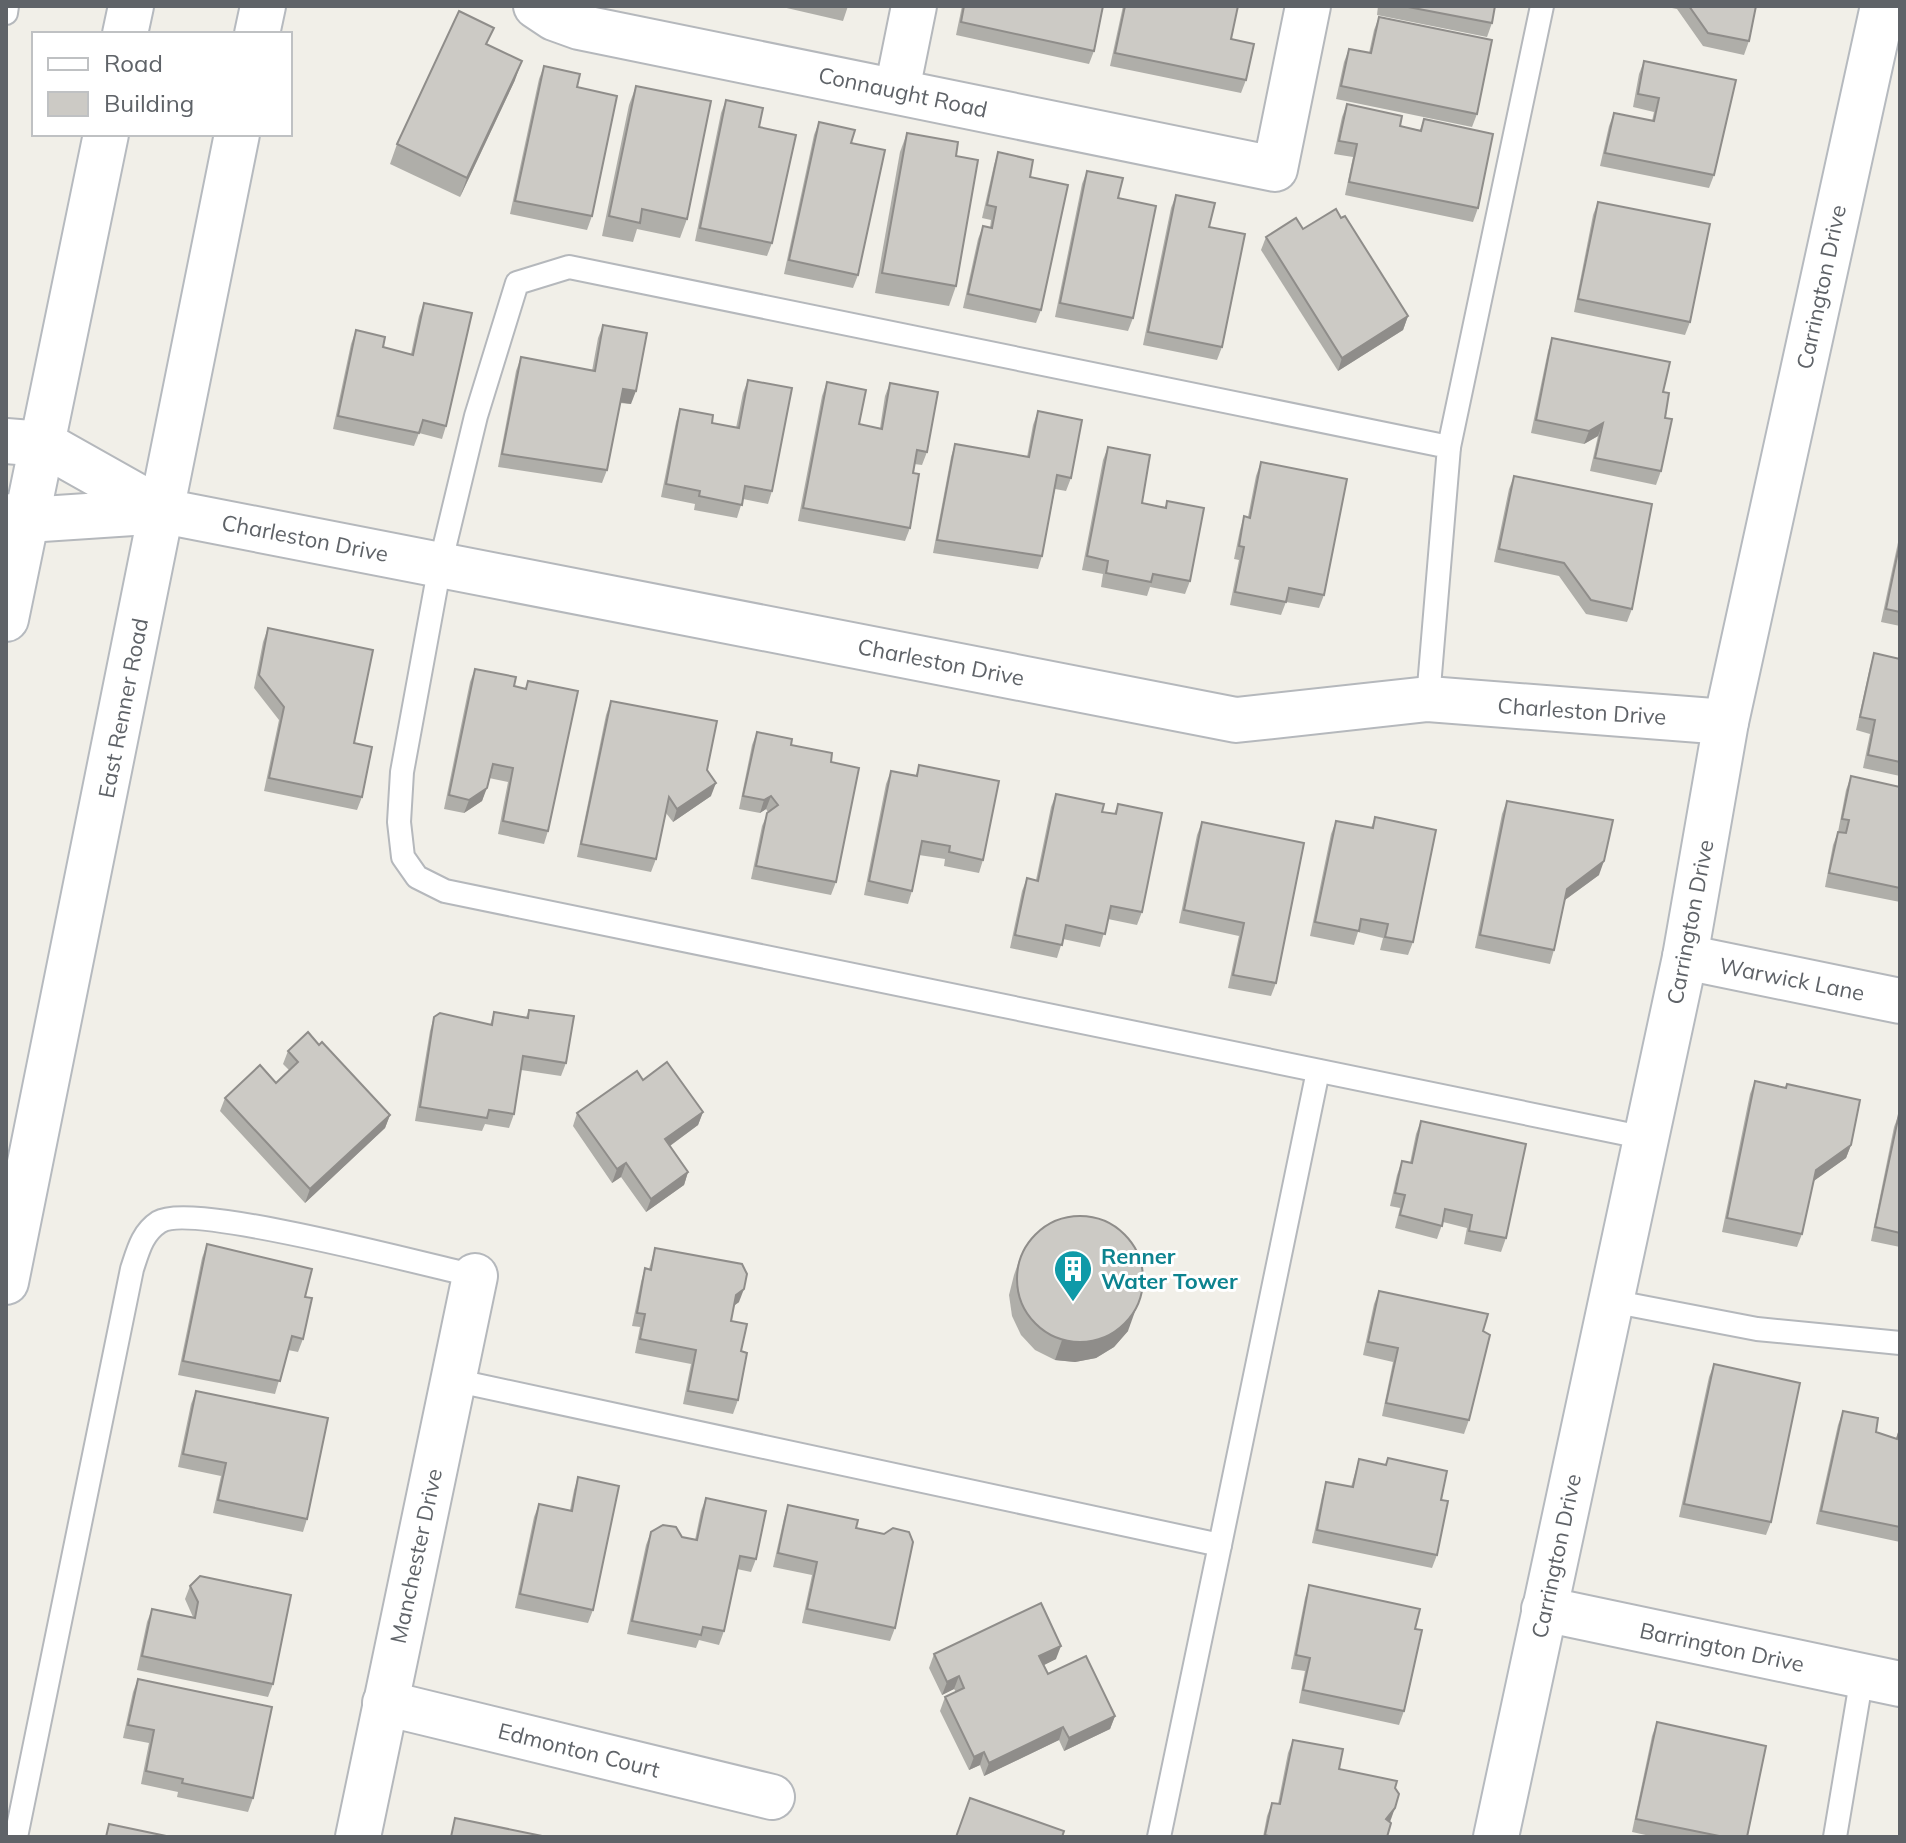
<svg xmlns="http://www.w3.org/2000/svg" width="1906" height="1843" font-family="Mulish,sans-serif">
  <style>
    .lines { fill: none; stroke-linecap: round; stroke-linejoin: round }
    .lane-casing { stroke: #b5b8bc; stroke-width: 26 }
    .street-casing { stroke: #b5b8bc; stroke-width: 48 }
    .secondary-casing { stroke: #b6babf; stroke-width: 48 }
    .lane { stroke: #fff; stroke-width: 22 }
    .street { stroke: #fff; stroke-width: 44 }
    .secondary { stroke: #fff; stroke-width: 44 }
    .wall { fill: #afaea9 }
    .shaded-wall { fill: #8f8d8a }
    .building { fill: #cccac5; stroke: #8f8d8a; stroke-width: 2 }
    .labels { text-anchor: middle; stroke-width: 6; stroke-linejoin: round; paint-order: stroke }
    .street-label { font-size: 22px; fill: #5f6368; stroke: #fff }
    .culture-label { font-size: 22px; font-weight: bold; fill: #0d838f; stroke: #fff; text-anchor: start }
  </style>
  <rect width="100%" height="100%" fill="#f1efe8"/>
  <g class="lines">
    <defs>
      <g id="lane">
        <polyline points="6,13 7,6"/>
        <polyline points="1449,447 1542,6"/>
        <polyline points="1428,699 1449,447 569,267 517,283 476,416 440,565 402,772 399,822 403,857 417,877 445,891 1646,1138"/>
        <polyline points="1611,1301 1757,1329 1900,1343"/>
        <polyline points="453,1380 1220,1545 1318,1071"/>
        <path d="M16 1837 132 1269C138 1251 142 1233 159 1222 191 1202 427 1265 475 1276"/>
        <polyline points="1159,1837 1220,1545"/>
        <polyline points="1835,1837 1862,1676"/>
      </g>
      <g id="street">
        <polyline points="536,6 554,18 579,27 1275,169 1308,6"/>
        <polyline points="897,90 914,6"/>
        <polyline points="6,441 44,444 163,511"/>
        <polyline points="6,516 27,520 163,511 1236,720 1428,699 1726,722"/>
        <polyline points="1685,957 1900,1001"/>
        <polyline points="1544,1609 1900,1684"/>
        <polyline points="385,1703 772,1797"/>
        <polyline points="358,1837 475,1276"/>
      </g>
      <g id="secondary">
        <polyline points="125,34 131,6"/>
        <polyline points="257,34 263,6"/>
        <polyline points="6,619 106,134"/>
        <polyline points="6,1282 237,134"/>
        <polyline points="1496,1837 1685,957 1726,722 1883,6"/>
      </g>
    </defs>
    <!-- lane casing -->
    <use href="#lane" class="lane-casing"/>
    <!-- street casing -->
    <use href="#street" class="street-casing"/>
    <!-- secondary casing -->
    <use href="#secondary" class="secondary-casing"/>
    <!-- lane -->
    <use href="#lane" class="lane"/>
    <!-- street -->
    <use href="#street" class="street"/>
    <!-- secondary -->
    <use href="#secondary" class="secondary"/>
  </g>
  <!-- wall -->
  <g class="wall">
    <polygon points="778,6 848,6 843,21"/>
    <polygon points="962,6 1103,6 1094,51 1089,64 956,35"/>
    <polygon points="1123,6 1238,6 1231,39 1246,80 1241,93 1110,66"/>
    <polygon points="1378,6 1495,6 1492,23 1487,37 1377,15"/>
    <polygon points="1662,6 1756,6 1749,41 1744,55 1703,46 1677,9"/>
    <polygon points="1379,17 1477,114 1472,127 1336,99 1344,62 1349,49 1369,53 1374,30"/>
    <polygon points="1644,61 1714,175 1709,188 1600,166 1609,126 1614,113 1652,121 1654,112 1633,107 1639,74"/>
    <polygon points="544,66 577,87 592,216 587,230 510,214 539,79"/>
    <polygon points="515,80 460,197 390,164 397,144"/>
    <polygon points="636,86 687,219 680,238 637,229 633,242 602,236 629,105"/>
    <polygon points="726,100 759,127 772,243 767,256 695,241 721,113"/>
    <polygon points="1347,104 1400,126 1420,130 1424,119 1478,208 1473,222 1345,195 1353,157 1334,154 1342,117"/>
    <polygon points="819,122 851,143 858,275 853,288 784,274 814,135"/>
    <polygon points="907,133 956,156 956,286 949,306 875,293 900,152"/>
    <polygon points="998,152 1030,177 1041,310 1036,323 963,308 978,239 983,226 990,228 991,220 982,218 994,165"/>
    <polygon points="1087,171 1118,198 1133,318 1128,331 1055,317 1082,184"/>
    <polygon points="1176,195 1209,227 1222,347 1217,360 1143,345 1171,208"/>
    <polygon points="1598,202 1690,322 1685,335 1574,312 1593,215"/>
    <polygon points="1303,229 1408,316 1403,330 1338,371 1261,250 1266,237"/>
    <polygon points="424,303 446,426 442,439 419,433 414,446 333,429 351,344 356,330 383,347 411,354 419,316"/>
    <polygon points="603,325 631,404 620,403 607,470 602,483 498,467 516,371 521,357 592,371 598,338"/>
    <polygon points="1552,338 1663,392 1665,418 1661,471 1656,485 1590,471 1598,436 1584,444 1531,433 1548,351"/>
    <polygon points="748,380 772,491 768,504 743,499 737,518 694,510 695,504 661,497 676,422 680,409 712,423 736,428 743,393"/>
    <polygon points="827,382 859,424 880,428 885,396 890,383 927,452 922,465 914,464 913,473 910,528 905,541 798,521 822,396"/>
    <polygon points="1038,411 1071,478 1066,491 1055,489 1042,556 1038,569 933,553 951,457 955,444 1027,457 1033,425"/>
    <polygon points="1108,447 1142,503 1165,507 1167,501 1190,581 1185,594 1150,587 1147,596 1101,587 1103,574 1082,570 1103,460"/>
    <polygon points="1261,462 1324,595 1319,608 1286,602 1281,615 1230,605 1239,560 1234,559 1240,530 1244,516 1248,517 1256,476"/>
    <polygon points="1514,476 1632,609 1627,622 1586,614 1559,576 1494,562 1509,489"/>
    <polygon points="1900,533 1900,626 1881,622"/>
    <polygon points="268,628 354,743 362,797 357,810 264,791 279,720 254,688 263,642"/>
    <polygon points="1874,653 1900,659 1900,776 1863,768 1870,734 1856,730 1870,667"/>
    <polygon points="475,669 514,686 548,831 544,844 498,834 508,782 489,778 482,801 464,813 444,809 470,682"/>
    <polygon points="611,701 707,770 711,796 673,822 666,813 656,859 651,872 577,857 606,715"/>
    <polygon points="757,732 831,762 836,882 831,895 751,879 762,826 768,812 766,809 760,813 739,809 752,745"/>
    <polygon points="919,765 983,860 979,873 944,866 945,859 919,855 912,891 908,904 864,895 886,784 891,771 916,775"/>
    <polygon points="1851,776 1900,787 1900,902 1825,887 1833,845 1838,832 1846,790"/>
    <polygon points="1056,794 1102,812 1114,814 1118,804 1142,912 1137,925 1108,919 1100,947 1063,939 1057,958 1010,948 1022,891 1027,878 1036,880 1051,807"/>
    <polygon points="1507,801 1599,875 1565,900 1554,950 1550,964 1475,948 1502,814"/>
    <polygon points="1375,817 1413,942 1408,955 1380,950 1383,938 1358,932 1354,945 1310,936 1331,834 1336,821 1371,828"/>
    <polygon points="1202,822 1276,983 1271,996 1228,988 1239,936 1179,923 1197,835"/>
    <polygon points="529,1010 566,1063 561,1076 521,1070 514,1114 509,1128 485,1124 482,1131 415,1121 430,1031 434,1017 490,1025 494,1012 526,1017"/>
    <polygon points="319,1045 390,1115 385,1128 305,1203 220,1111 225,1098 276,1083 289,1070 283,1064 288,1051"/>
    <polygon points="643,1080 703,1112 698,1125 670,1146 688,1172 684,1185 646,1212 621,1177 612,1183 573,1126 577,1113"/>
    <polygon points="1755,1081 1786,1088 1851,1145 1846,1158 1813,1181 1802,1234 1797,1247 1722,1232 1750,1094"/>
    <polygon points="1899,1114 1900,1114 1900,1247 1871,1241 1894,1127"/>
    <polygon points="1421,1121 1506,1238 1501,1252 1464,1244 1467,1228 1443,1222 1437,1239 1395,1228 1400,1208 1390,1206 1397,1175 1402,1161 1410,1163 1416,1134"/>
    <polygon points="207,1244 305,1297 303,1339 298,1352 288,1350 275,1394 178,1375 202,1258"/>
    <polygon points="655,1248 739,1302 733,1306 731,1321 741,1351 738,1400 733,1414 683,1404 691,1364 635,1353 640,1327 632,1326 641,1282 645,1268 649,1269"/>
    <polygon points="1021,1255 1128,1331 1114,1347 1096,1358 1075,1362 1055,1360 1035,1350 1021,1335 1012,1316 1009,1295 1014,1275"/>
    <polygon points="1379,1291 1483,1331 1469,1420 1464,1434 1382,1416 1393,1362 1363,1355 1374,1304"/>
    <polygon points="1714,1364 1771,1522 1766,1535 1679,1517 1709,1377"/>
    <polygon points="196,1391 307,1519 303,1532 213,1513 221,1476 178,1467 191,1404"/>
    <polygon points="1843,1411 1876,1432 1896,1439 1900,1426 1900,1542 1816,1524 1838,1425"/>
    <polygon points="1359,1459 1441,1500 1437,1555 1432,1568 1312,1543 1322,1496 1326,1482 1351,1487"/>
    <polygon points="578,1477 593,1610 588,1623 515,1608 534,1517 539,1504 570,1510 574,1490"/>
    <polygon points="706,1498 756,1559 751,1572 737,1569 724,1631 719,1645 699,1640 696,1648 627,1634 646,1545 651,1532 695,1540 701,1511"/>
    <polygon points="788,1505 856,1528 895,1628 890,1641 802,1623 812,1575 773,1567 784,1518"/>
    <polygon points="1309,1585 1415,1629 1404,1711 1399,1725 1299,1703 1305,1671 1291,1669 1305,1598"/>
    <polygon points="190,1586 273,1684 268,1697 137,1670 147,1622 152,1609 193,1617 185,1599"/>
    <polygon points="934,1654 1056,1659 1044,1665 1048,1674 1115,1716 1110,1729 1064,1751 1059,1740 984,1776 980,1765 969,1770 940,1711 945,1697 956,1692 954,1689 942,1695 929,1668"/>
    <polygon points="138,1679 253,1798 248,1812 177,1797 178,1792 141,1784 149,1743 123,1738 133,1692"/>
    <polygon points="1657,1722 1747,1837 1655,1837 1632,1832 1652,1736"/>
    <polygon points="1293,1740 1339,1769 1395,1788 1387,1837 1263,1837 1267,1816 1272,1803 1278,1804 1288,1753"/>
  </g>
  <!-- shaded-wall -->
  <g class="shaded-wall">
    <polygon points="522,61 515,80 460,197 467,178"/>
    <polygon points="1408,316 1403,330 1338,371 1342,358"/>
    <polygon points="623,389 636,391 631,404 618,402"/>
    <polygon points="1603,423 1598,436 1584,444 1589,431"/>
    <polygon points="716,783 711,796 673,822 677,809"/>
    <polygon points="487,788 482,801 464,813 469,800"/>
    <polygon points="771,796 766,809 760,813 764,800"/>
    <polygon points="1604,861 1599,875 1562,902 1567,889"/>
    <polygon points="703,1112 698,1125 660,1153 665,1139"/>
    <polygon points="390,1115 385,1128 305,1203 310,1189"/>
    <polygon points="1851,1145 1846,1158 1811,1183 1816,1170"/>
    <polygon points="626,1163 621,1177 612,1183 617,1169"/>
    <polygon points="688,1172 684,1185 646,1212 651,1199"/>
    <polygon points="744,1289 739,1302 731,1308 736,1295"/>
    <polygon points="1142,1292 1128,1331 1114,1347 1096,1358 1075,1362 1055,1360 1062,1340"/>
    <polygon points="1061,1646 1056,1659 1034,1670 1039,1656"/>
    <polygon points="959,1676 954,1689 942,1695 947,1682"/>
    <polygon points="1115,1716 1110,1729 1064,1751 1069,1738"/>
    <polygon points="1063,1727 1059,1740 984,1776 989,1763"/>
    <polygon points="984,1752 980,1765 969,1770 974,1757"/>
    <polygon points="1395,1808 1390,1822 1386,1819"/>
  </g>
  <!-- building -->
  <g class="building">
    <polygon points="964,6 1103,6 1094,51 961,22"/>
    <polygon points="1125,6 1238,6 1231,39 1254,44 1246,80 1115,53"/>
    <polygon points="1403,6 1495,6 1492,23"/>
    <polygon points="1689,6 1756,6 1749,41 1708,33"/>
    <polygon points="459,11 494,28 486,44 522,61 467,178 397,144"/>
    <polygon points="1379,17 1492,40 1477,114 1341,86 1349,49 1371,53"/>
    <polygon points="1644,61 1736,80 1714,175 1605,153 1614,113 1654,121 1659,98 1638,94"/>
    <polygon points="544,66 580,74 577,87 617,96 592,216 515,201"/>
    <polygon points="636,86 711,101 687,219 642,209 640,223 609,216"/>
    <polygon points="726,100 763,108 759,127 796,135 772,243 700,228"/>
    <polygon points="1347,104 1402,116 1400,126 1421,131 1424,119 1493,134 1478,208 1349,182 1357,144 1339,141"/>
    <polygon points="819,122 855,130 851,143 885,150 858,275 789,260"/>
    <polygon points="907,133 958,142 956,156 978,160 956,286 882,273"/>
    <polygon points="998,152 1033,160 1030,177 1068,185 1041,310 968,294 983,226 992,228 996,207 987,205"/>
    <polygon points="1087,171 1123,178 1118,198 1156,206 1133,318 1060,303"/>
    <polygon points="1176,195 1215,203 1209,227 1245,234 1222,347 1148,332"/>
    <polygon points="1598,202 1710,224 1690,322 1578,299"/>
    <polygon points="1336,209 1341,218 1345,216 1408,316 1342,358 1266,237 1296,218 1303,229"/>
    <polygon points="424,303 472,313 446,426 423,420 419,433 338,416 356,330 385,337 383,347 413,355"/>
    <polygon points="603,325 647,333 636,391 623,389 607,470 502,454 521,357 595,371"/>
    <polygon points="1552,338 1670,362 1663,392 1669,393 1665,418 1672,419 1661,471 1595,458 1603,423 1589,431 1536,420"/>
    <polygon points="748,380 792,388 772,491 745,486 742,505 699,496 700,491 666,484 680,409 713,415 712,423 739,428"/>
    <polygon points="827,382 866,390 859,424 882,429 890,383 938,392 927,452 917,450 913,473 919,474 910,528 803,508"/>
    <polygon points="1038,411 1082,420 1071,478 1057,475 1042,556 937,540 955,444 1029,457"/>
    <polygon points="1108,447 1150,455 1142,503 1166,508 1167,501 1204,508 1190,581 1153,574 1151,582 1106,573 1108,561 1087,556"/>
    <polygon points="1261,462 1347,479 1324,595 1289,588 1286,602 1235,592 1244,547 1239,546 1244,516 1250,518"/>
    <polygon points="1514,476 1652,504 1632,609 1591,600 1564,563 1499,549"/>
    <polygon points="1900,542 1900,612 1886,609"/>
    <polygon points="268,628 373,650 354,743 372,747 362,797 269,778 284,707 259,675"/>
    <polygon points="1874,653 1900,659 1900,762 1868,755 1875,720 1860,717"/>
    <polygon points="475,669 516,677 514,686 526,689 528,681 578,691 548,831 503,821 513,768 493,764 487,788 469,800 449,795"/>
    <polygon points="611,701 717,721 707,770 716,783 677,809 669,797 656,859 581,844"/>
    <polygon points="757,732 792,739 791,745 832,753 831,762 859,768 836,882 756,866 767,813 778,805 771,796 764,800 743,796"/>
    <polygon points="919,765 999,781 983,860 949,852 950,846 922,841 912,891 869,881 891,771 917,776"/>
    <polygon points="1851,776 1900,787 1900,888 1829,873 1838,832 1846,833 1849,820 1842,819"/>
    <polygon points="1056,794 1104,804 1102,812 1116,814 1118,804 1162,813 1142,912 1111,906 1105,934 1066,925 1062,945 1015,935 1027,878 1038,881"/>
    <polygon points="1507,801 1613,820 1604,861 1567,889 1554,950 1480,935"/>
    <polygon points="1375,817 1436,830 1413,942 1385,937 1388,924 1361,919 1359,931 1315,922 1336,821 1373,828"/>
    <polygon points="1202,822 1304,843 1276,983 1233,975 1244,923 1184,910"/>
    <polygon points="529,1010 574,1016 566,1063 523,1056 514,1114 489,1110 487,1118 420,1107 434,1017 440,1013 492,1025 494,1012 528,1018"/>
    <polygon points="308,1032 319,1045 322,1042 390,1115 310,1189 225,1098 260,1065 276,1083 298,1062 288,1051"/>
    <polygon points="667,1062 703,1112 665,1139 688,1172 651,1199 626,1163 617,1169 577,1113 637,1071 643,1080"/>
    <polygon points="1755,1081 1786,1088 1787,1084 1860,1100 1851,1145 1816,1170 1802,1234 1727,1218"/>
    <polygon points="1899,1114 1900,1114 1900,1233 1875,1227"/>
    <polygon points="1421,1121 1526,1144 1506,1238 1469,1231 1472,1215 1445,1209 1442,1226 1400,1215 1405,1195 1395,1193 1402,1161 1412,1163"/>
    <circle cx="1080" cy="1279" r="63"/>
    <polygon points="207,1244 312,1269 305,1297 312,1298 303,1339 292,1336 280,1381 183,1361"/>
    <polygon points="655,1248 742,1264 747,1274 744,1289 736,1295 731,1321 747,1324 741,1351 747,1353 738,1400 688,1391 696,1350 640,1339 645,1314 637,1313 645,1268 651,1270"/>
    <polygon points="1379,1291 1488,1314 1483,1331 1490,1335 1469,1420 1386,1403 1398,1348 1368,1342"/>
    <polygon points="1714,1364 1800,1383 1771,1522 1684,1504"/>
    <polygon points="196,1391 328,1418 307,1519 218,1500 226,1463 183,1454"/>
    <polygon points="1843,1411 1878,1418 1876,1432 1897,1439 1900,1429 1900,1527 1821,1511"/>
    <polygon points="1388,1458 1447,1471 1441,1500 1448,1501 1437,1555 1317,1530 1326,1482 1353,1487 1359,1459 1386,1465"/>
    <polygon points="578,1477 619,1486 593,1610 520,1594 539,1504 572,1511"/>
    <polygon points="706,1498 766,1511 756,1559 740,1556 724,1631 703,1627 701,1635 632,1621 651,1532 663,1525 676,1527 682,1537 697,1540"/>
    <polygon points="788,1505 858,1520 856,1528 884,1534 893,1528 909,1532 913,1542 895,1628 807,1609 817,1562 778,1553"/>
    <polygon points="200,1576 291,1595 273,1684 142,1656 152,1609 195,1618 198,1602 190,1586"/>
    <polygon points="1309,1585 1420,1609 1415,1629 1422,1630 1404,1711 1303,1690 1310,1658 1296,1655"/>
    <polygon points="1041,1603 1061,1646 1039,1656 1048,1674 1086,1656 1115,1716 1069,1738 1063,1727 989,1763 984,1752 974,1757 945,1697 964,1688 959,1676 947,1682 934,1654"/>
    <polygon points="138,1679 272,1707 253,1798 182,1783 183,1779 146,1771 154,1730 128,1725"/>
    <polygon points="1657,1722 1766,1746 1747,1837 1724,1837 1636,1819"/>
    <polygon points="1293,1740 1343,1749 1339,1769 1397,1781 1395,1788 1399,1794 1395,1808 1386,1819 1391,1823 1387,1837 1272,1837 1265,1835 1272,1803 1280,1804"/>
    <polygon points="970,1798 1064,1831 1062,1837 956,1837"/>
    <polygon points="455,1818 547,1837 451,1837"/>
    <polygon points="109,1824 171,1837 106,1837"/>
  </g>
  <!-- icons -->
  <defs>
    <symbol id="building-pin" viewBox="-11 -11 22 30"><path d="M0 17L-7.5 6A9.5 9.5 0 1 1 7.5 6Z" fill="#0f9aa8" stroke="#fff"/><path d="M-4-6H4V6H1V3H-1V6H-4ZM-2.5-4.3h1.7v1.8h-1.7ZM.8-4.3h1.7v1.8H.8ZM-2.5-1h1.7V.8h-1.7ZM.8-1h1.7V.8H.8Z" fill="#fff"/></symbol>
  </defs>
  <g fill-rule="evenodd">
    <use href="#building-pin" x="1051" y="1247" width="44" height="60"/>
  </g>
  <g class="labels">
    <!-- street labels -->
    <g class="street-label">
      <text transform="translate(903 92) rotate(12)" y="8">Connaught Road</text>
      <text transform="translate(1821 287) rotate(-78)" y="8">Carrington Drive</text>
      <text transform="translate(305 538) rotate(11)" y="8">Charleston Drive</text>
      <text transform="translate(941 662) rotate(11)" y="8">Charleston Drive</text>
      <text transform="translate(123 708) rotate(-79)" y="8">East Renner Road</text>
      <text transform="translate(1582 711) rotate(4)" y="8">Charleston Drive</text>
      <text transform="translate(1690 922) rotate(-79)" y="8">Carrington Drive</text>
      <text transform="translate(1792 979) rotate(11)" y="8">Warwick Lane</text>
      <text transform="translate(416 1556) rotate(-78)" y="8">Manchester Drive</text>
      <text transform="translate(1556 1556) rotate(-78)" y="8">Carrington Drive</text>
      <text transform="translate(1722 1647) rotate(12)" y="8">Barrington Drive</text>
      <text transform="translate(579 1750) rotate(14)" y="8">Edmonton Court</text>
    </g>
    <!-- culture labels -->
    <g class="culture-label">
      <text x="1101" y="1264">Renner<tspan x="1101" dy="25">Water Tower</tspan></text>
    </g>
  </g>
  <!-- border -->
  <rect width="1906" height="1843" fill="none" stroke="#5f6368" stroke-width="16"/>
  <!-- legend -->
  <rect x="32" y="32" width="260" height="104" fill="#ffffff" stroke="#bfc1c3" stroke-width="2"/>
  <rect x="48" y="58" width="40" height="12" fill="#ffffff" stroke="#bfc1c3" stroke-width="2"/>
  <text x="104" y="72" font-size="24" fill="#5f6368">Road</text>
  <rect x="48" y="92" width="40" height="24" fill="#cccac5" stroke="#bfc1c3" stroke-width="2"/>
  <text x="104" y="112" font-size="24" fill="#5f6368">Building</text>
</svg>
